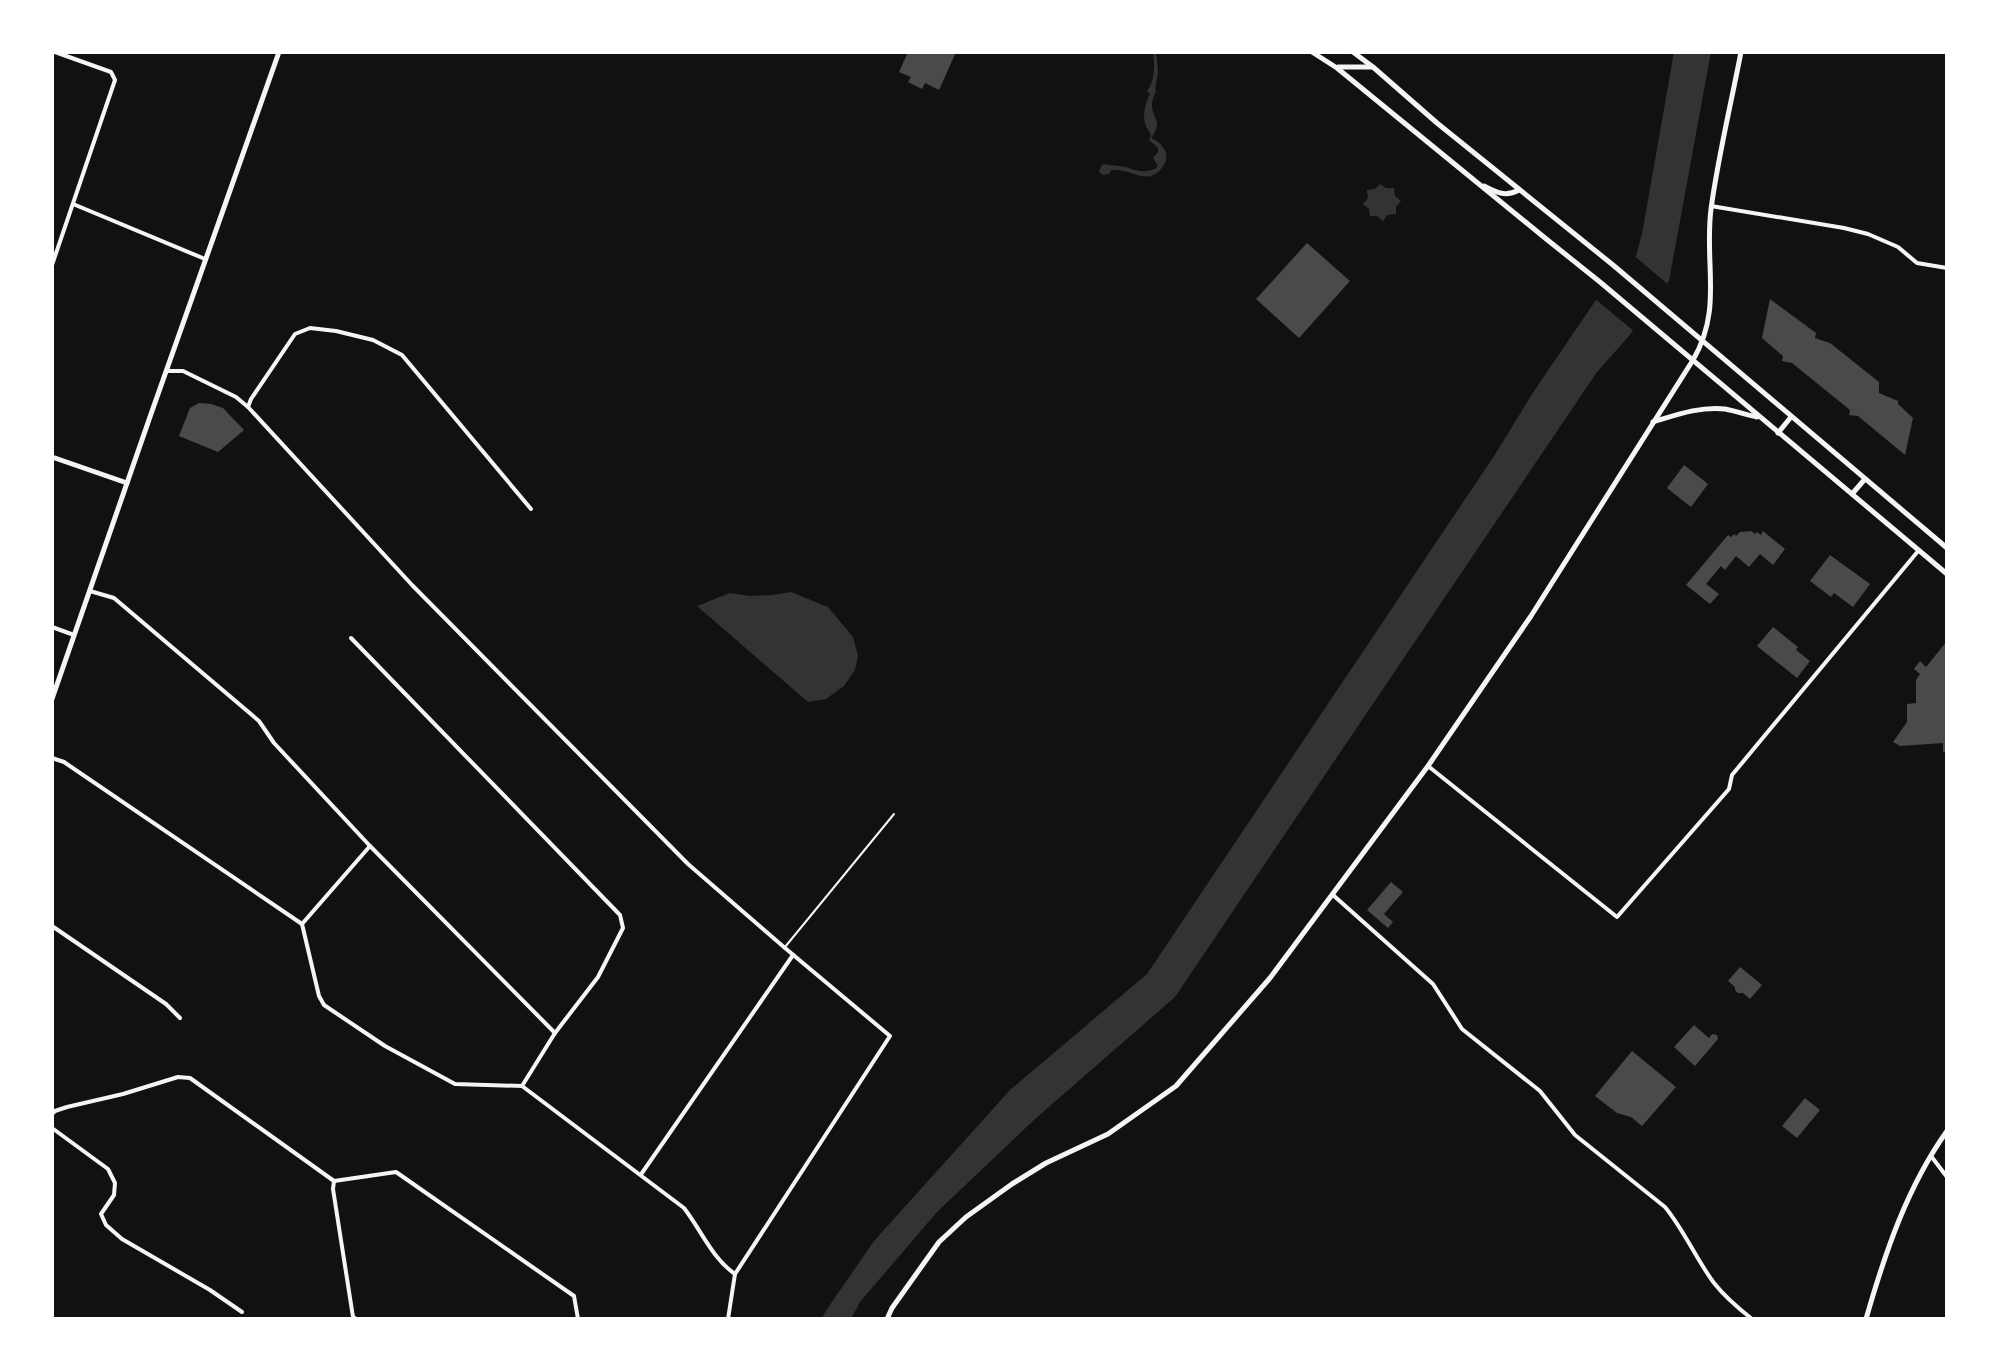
<svg xmlns="http://www.w3.org/2000/svg" width="1999" height="1371" font-family="'PT Sans Narrow',sans-serif">
  <style>
    .water { fill: #333 }
    .pier { fill: #111 }
    .building { fill: #4a4a4a }
    .lines { fill: none; stroke-linecap: round; stroke-linejoin: round }
    .service { stroke: #f5f5f5; stroke-width: 2 }
    .minor { stroke: #f5f5f5; stroke-width: 4 }
    .tertiary { stroke: #f5f5f5; stroke-width: 5 }
    .secondary { stroke: #f5f5f5; stroke-width: 5 }
  </style>
  <rect width="100%" height="100%" fill="#111"/>
  <!-- water -->
  <g class="water">
    <path d="M1153 52H1156L1158 72 1155 89 1156 90C1155 95 1152 99 1152 104 1152 120 1164 120 1151 138 1161 143 1168 149 1166 161 1151 191 1133 168 1111 170L1109 174 1103 175 1099 172 1101 166 1104 164C1111 166 1118 165 1126 167 1137 171 1143 173 1155 169L1158 166 1153 158 1158 152V148L1149 140 1151 134C1141 122 1143 108 1150 94L1147 91C1155 82 1155 64 1153 52Z"/>
    <polygon points="1674,52 1711,52 1669,281 1629,336 1597,372 1175,997 1035,1119 937,1212 860,1302 851,1319 822,1319 825,1312 874,1241 1010,1090 1147,974 1496,453 1534,391 1600,294 1636,256 1642,234"/>
    <polygon points="1380,184 1386,188 1394,188 1395,196 1401,201 1396,207 1396,214 1387,215 1383,221 1377,216 1370,216 1369,209 1363,204 1368,198 1367,190 1375,189"/>
    <polygon points="791,592 828,607 853,637 858,656 855,670 844,686 826,699 808,702 697,606 730,593 750,596 772,595"/>
  </g>
  <!-- pier -->
  <polygon class="pier" points="1632,254 1670,286 1636,333 1593,297 1597,291"/>
  <!-- building -->
  <g class="building">
    <polygon points="908,52 956,52 939,90 925,83 922,89 908,82 911,77 899,72"/>
    <polygon points="1307,243 1350,281 1299,338 1256,299"/>
    <polygon points="1770,299 1816,333 1815,338 1830,343 1879,382 1879,393 1898,401 1898,404 1913,418 1905,455 1858,416 1849,415 1850,410 1792,363 1782,361 1783,356 1762,338"/>
    <polygon points="199,403 211,404 223,408 244,430 218,452 179,436 190,408"/>
    <polygon points="1684,465 1708,484 1691,507 1667,488"/>
    <polygon points="1751,531 1755,534 1757,532 1761,535 1763,531 1785,549 1773,565 1760,554 1749,567 1736,556 1725,570 1721,566 1706,584 1719,594 1710,604 1686,585 1728,535 1731,537 1734,534 1736,536 1740,532"/>
    <polygon points="1830,555 1870,584 1853,607 1834,593 1831,597 1810,581"/>
    <polygon points="1773,627 1798,647 1796,650 1810,661 1797,678 1757,646"/>
    <polygon points="1947,641 1947,751 1943,752 1943,743 1900,746 1893,742 1907,722 1907,704 1916,703 1916,680 1920,674 1914,669 1920,661 1926,667"/>
    <polygon points="1391,882 1403,892 1384,914 1393,922 1388,928 1367,910"/>
    <polygon points="1740,967 1762,985 1750,999 1743,993 1738,993 1735,990 1735,987 1728,981"/>
    <polygon points="1694,1025 1709,1038 1712,1034 1717,1035 1718,1039 1695,1066 1674,1047"/>
    <polygon points="1632,1051 1676,1087 1642,1126 1631,1117 1617,1113 1595,1096"/>
    <polygon points="1805,1098 1820,1110 1797,1138 1782,1126"/>
  </g>
  <g class="lines">
    <!-- service -->
    <polyline class="service" points="785,947 894,814"/>
    <!-- minor -->
    <g class="minor">
      <polyline points="73,204 205,259"/>
      <polyline points="1711,206 1844,228 1868,234 1898,247 1917,263 1947,268"/>
      <polyline points="52,265 115,80 111,72 55,52"/>
      <polyline points="166,371 183,371 236,397 248,407 412,585 688,864 785,948 890,1036 735,1274 728,1319"/>
      <polyline points="248,407 251,399 295,334 310,328 336,331 373,340 402,355 531,509"/>
      <polyline points="90,591 114,598 259,721 274,743 370,846 555,1033"/>
      <polyline points="52,627 74,635"/>
      <polyline points="351,638 620,915 623,928 598,977 555,1033 522,1086"/>
      <polyline points="52,758 64,762 302,924"/>
      <polyline points="1428,766 1617,917 1729,789 1732,775 1919,550"/>
      <path d="M1333 895 1433 984 1462 1029 1540 1091 1575 1135 1665 1207C1684 1230 1696 1259 1714 1283 1725 1297 1738 1308 1752 1319"/>
      <path d="M302 924 319 996 324 1005 385 1046 455 1084 522 1086 684 1208C701 1230 712 1258 735 1274"/>
      <polyline points="302,924 370,846"/>
      <polyline points="52,926 166,1004 180,1018"/>
      <polyline points="52,1114 55,1111 67,1107 123,1094 178,1077 190,1078 334,1181 396,1172 574,1296 578,1319"/>
      <polyline points="52,1128 108,1169 115,1183 114,1195 101,1214 106,1225 122,1239 210,1290 242,1312"/>
      <polyline points="1931,1156 1947,1177"/>
      <polyline points="642,1173 793,955"/>
      <polyline points="334,1181 333,1189 353,1317 356,1319"/>
    </g>
    <!-- tertiary -->
    <g class="tertiary">
      <polyline points="52,457 127,483"/>
      <polyline points="52,699 151,414 279,52"/>
      <polyline points="887,1319 892,1308 939,1242 966,1217 1012,1184 1046,1163 1108,1134 1176,1086 1270,978 1428,766 1531,616 1693,360"/>
    </g>
    <!-- secondary -->
    <g class="secondary">
      <polyline points="1312,52 1337,68 1545,238 1600,282 1947,574"/>
      <polyline points="1353,52 1373,67 1437,123 1613,265 1947,548"/>
      <polyline points="1338,67 1372,67"/>
      <path d="M1484 186C1497 193 1506 197 1519 190"/>
      <path d="M1693 360C1723 309 1704 264 1711 209 1718 157 1731 104 1741 52"/>
      <path d="M1653 422C1676 415 1701 406 1725 409 1736 411 1747 415 1757 417"/>
      <polyline points="1778,433 1791,417"/>
      <polyline points="1852,494 1865,479"/>
      <path d="M1866 1319C1885 1253 1907 1187 1947 1131"/>
    </g>
  </g>
  <!-- border -->
  <rect width="1999" height="1371" fill="none" stroke="#ffffff" stroke-width="108"/>
</svg>
